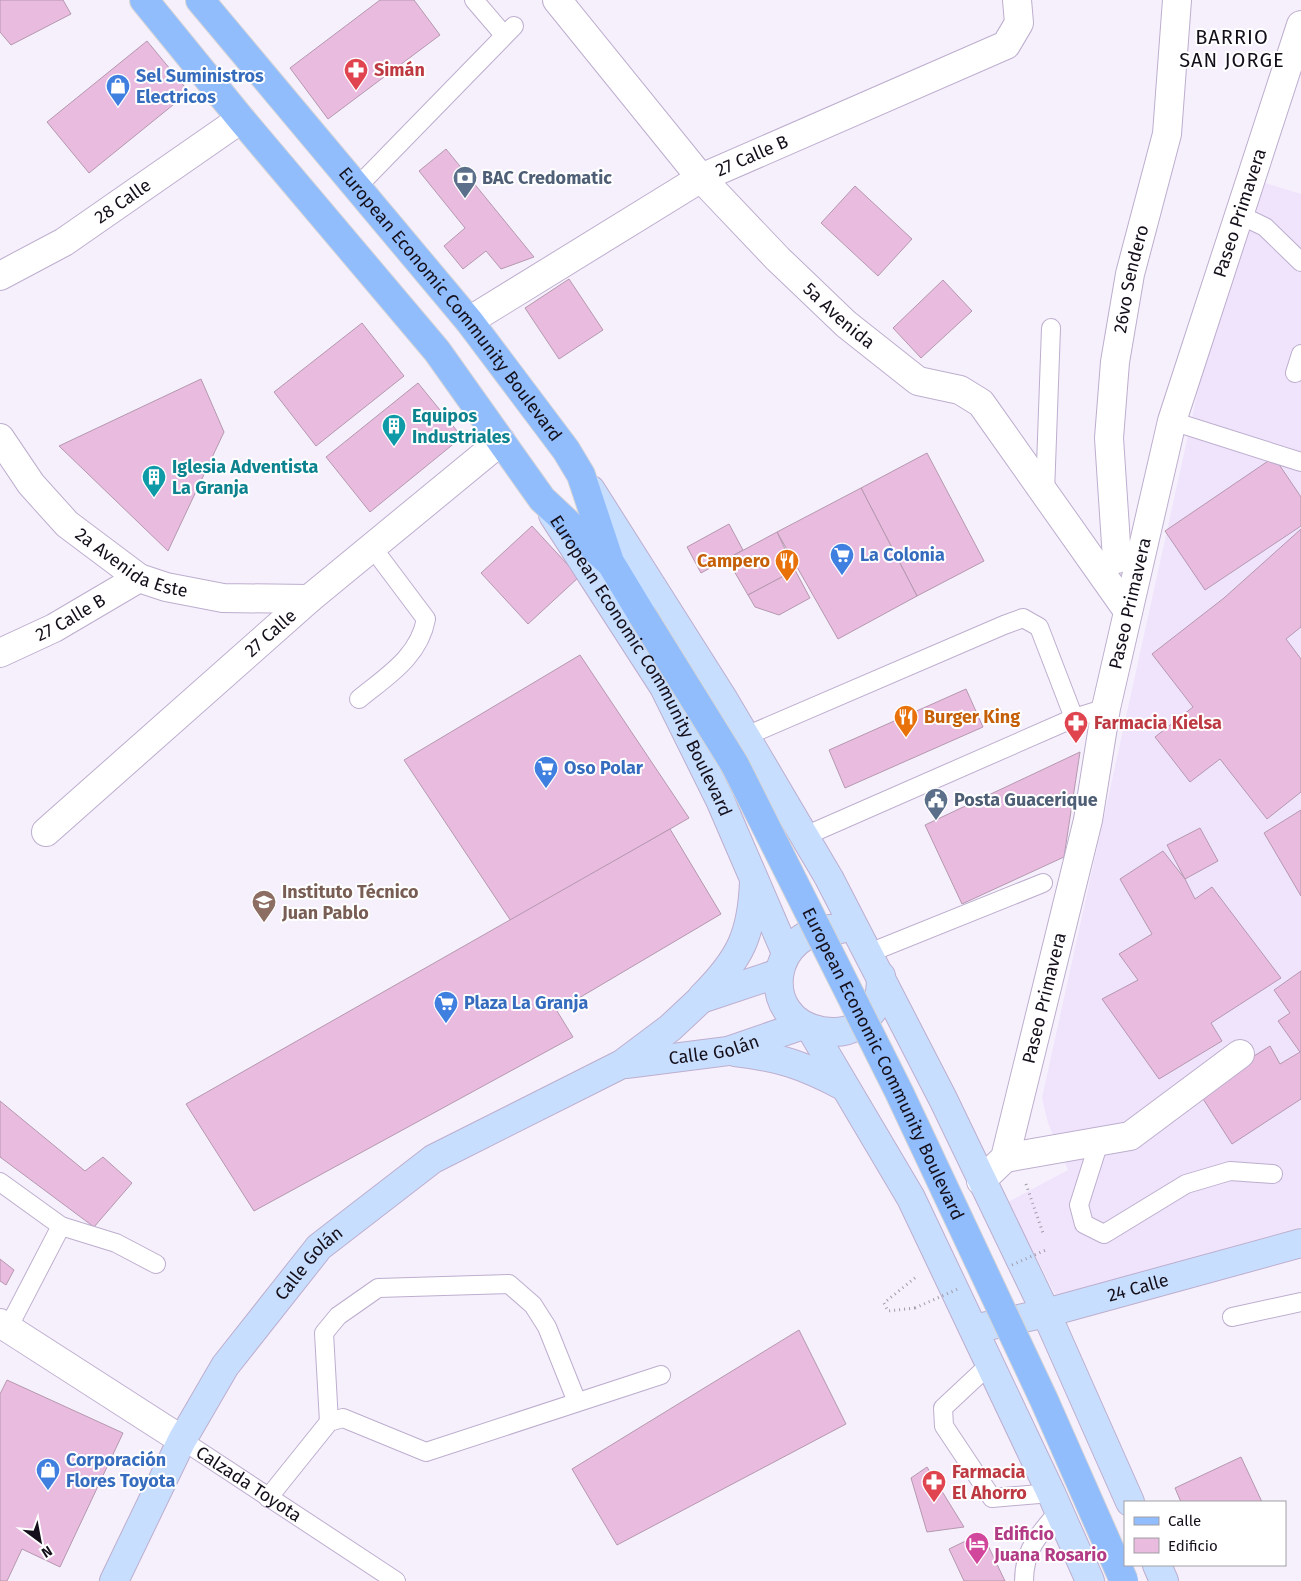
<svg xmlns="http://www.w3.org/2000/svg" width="1301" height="1581" font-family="'Fira Sans',sans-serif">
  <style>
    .built { fill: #efe4fc }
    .building { fill: #e8bbdf; stroke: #b598af }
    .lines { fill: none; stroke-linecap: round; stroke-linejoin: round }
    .lane-casing { stroke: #bdaece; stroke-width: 20 }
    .street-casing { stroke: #bdaece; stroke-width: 30 }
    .secondary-casing { stroke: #bdaece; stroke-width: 30 }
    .primary-casing { stroke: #d5d4d6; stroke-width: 30 }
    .path { stroke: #a19ba7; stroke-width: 3; stroke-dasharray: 1 4; stroke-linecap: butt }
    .lane { stroke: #fff; stroke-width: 18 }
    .street { stroke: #fff; stroke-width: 28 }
    .secondary { stroke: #c8defe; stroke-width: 28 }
    .primary { stroke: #91bdfd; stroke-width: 28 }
    .primary-bridge-casing { stroke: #d5d4d6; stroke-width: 30; stroke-linecap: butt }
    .path-bridge { stroke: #a19ba7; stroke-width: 3; stroke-dasharray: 1 4; stroke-linecap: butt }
    .primary-bridge { stroke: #91bdfd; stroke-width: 28 }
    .labels { text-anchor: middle; stroke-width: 4; stroke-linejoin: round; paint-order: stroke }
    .health-label { font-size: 18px; font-weight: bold; fill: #be3a42; stroke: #fff; text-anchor: start }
    .shop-label { font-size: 18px; font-weight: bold; fill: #366cbe; stroke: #fff; text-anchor: start }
    .street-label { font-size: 18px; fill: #140f1a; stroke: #fff }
    .service-label { font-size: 18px; font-weight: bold; fill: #4e5e75; stroke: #fff; text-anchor: start }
    .culture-label { font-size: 18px; font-weight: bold; fill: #0d838f; stroke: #fff; text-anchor: start }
    .food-label { font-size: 18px; font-weight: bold; fill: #c56008; stroke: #fff; text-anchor: end }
    .education-label { font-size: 18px; font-weight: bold; fill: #785e54; stroke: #fff; text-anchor: start }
    .hotel-label { font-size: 18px; font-weight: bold; fill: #b23c85; stroke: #fff; text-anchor: start }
    .quarter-label { font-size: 20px; letter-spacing: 1px; fill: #140f1a; stroke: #fff }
  </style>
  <rect width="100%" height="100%" fill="#f6f0fd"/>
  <!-- built -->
  <polygon class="built" points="1259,181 1301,194 1301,1227 1056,1296 1008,1202 1068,1170 1048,1123 1042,1098 1233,231"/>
  <!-- building -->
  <g class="building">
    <polygon points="0,0 63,0 71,14 11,45 0,32"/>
    <polygon points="380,0 414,0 440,35 328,119 290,68"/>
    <polygon points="147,41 189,92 89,173 47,122"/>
    <polygon points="446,149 534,257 501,269 486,251 463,269 444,246 465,228 419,171"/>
    <polygon points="855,186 912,239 878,276 821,223"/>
    <polygon points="569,279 603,330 559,359 525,308"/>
    <polygon points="943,280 972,311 921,358 893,328"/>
    <polygon points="362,323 404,376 316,446 274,392"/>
    <polygon points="201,379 224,432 168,551 59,446"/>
    <polygon points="418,383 462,437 370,512 326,457"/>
    <polygon points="927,453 984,561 917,596 861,488"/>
    <polygon points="1274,457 1301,497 1301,526 1205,590 1165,531"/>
    <polygon points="861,488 917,596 838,639 777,532"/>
    <polygon points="729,524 743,550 701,573 687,547"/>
    <polygon points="532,526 579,577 528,624 481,573"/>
    <polygon points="1301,529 1301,627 1286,639 1301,659 1301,792 1267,819 1220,759 1190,782 1155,737 1193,707 1152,654 1224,598"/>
    <polygon points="777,532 795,570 748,595 727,559"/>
    <polygon points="795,570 810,598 779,615 755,607 748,595"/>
    <polygon points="580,655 689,818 511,921 404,760"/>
    <polygon points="966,689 983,727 845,788 829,750"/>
    <polygon points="1080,752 1064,857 962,904 925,825"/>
    <polygon points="1301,810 1301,896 1264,833"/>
    <polygon points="1200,828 1218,861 1185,879 1167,845"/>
    <polygon points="670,829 721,914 557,1011 573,1037 254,1211 186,1104"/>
    <polygon points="1163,851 1185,879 1195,899 1212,887 1281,978 1211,1023 1222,1041 1159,1079 1102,999 1138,980 1119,954 1152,934 1120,879"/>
    <polygon points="1301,971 1301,1099 1232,1144 1198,1091 1270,1046 1280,1064 1300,1052 1278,1021 1290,1013 1274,990"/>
    <polygon points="0,1101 85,1171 103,1157 132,1183 94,1227 0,1157"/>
    <polygon points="0,1259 14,1270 6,1285 0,1281"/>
    <polygon points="799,1330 846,1424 617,1545 572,1469"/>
    <polygon points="7,1380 123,1433 60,1567 22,1549 7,1581 0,1581 0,1394"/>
    <polygon points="1241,1457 1262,1502 1181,1502 1175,1488"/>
    <polygon points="927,1467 964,1527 927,1532 911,1478"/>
    <polygon points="982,1533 1005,1581 964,1581 949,1549"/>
  </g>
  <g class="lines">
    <defs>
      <g id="lane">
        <polyline points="474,0 504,35"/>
        <polyline points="357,187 514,26"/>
        <polyline points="1238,214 1265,227 1301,262"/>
        <polyline points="1295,373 1301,354"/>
        <polyline points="1172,421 1301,462"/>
        <polyline points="1045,493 1051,328"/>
        <path d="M359 699C387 676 419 657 426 619L372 547"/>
        <polyline points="1074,718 1106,708"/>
        <polyline points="746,736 1004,625 1023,618 1039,627 1074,718 805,836"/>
        <polyline points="869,953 1043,883"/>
        <polyline points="1099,1142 1079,1205 1084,1224 1104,1234 1186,1184 1230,1171 1273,1174"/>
        <polyline points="0,1182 61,1226 8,1328"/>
        <polyline points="61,1226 116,1243 156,1264"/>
        <polyline points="1232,1317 1301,1302"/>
        <polyline points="989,1365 943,1408 944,1426 992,1498 1051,1493"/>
        <polyline points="329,1422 324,1333 338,1316 378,1288 509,1284 533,1305 547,1327 577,1402"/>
        <path id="s1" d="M182 1440 396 1581"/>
        <polyline points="268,1498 329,1422 343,1418 426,1452 661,1375"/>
        <path d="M1024 1581C1024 1550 1039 1534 1059 1511"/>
      </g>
      <g id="street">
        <path id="s2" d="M557 0 701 178 778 259 846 324 918 381 960 390 981 403 1128 611"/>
        <path id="s3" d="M0 276 64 242 241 119"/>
        <path id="s4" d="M469 321 701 178 1006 45 1019 23 1017 0"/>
        <path id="s5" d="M0 438 31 484 67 524 139 578 166 587 223 598 309 599"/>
        <path id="s6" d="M1117 559 1109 438 1115 362 1130 274 1167 134 1177 0"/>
        <path id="s7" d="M0 653 54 628 139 578"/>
        <path id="s8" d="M46 832 309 599 501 441"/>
        <polyline points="1005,1158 1130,1136 1240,1054"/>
        <path id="s9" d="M981 1181 1005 1158 1088 820 1106 708 1172 421 1301 25"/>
        <polyline points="0,1323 182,1440"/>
      </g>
      <g id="secondary">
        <polyline points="591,490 724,700 829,878 943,1099 1046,1313 1130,1502"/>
        <path id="s10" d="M553 515 664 687 720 800 786 953"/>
        <path d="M841 929C768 924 756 1020 822 1031 834 1033 848 1032 858 1025 877 1010 881 1000 881 976"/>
        <path d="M702 997C740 959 752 935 754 881"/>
        <polyline points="811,1029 911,1198 1051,1493 1090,1581"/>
        <path d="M735 1052C779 1057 803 1065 843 1086"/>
        <path id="s11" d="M626 1064 728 1051 803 1025"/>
        <path id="s12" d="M983 1327 1046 1313 1301 1243"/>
        <polyline points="1157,1565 1164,1581"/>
        <path id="s13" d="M114 1581 182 1440 225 1366 319 1247 433 1159 622 1064 670 1028 701 999 779 973"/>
      </g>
      <g id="primary">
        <polyline points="144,0 241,119 437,351 542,499 607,560"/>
        <path id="s14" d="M200 0 469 321 566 450 581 475 610 562 642 615"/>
      </g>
    </defs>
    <!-- lane casing -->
    <use href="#lane" class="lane-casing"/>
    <!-- street casing -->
    <use href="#street" class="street-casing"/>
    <!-- secondary casing -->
    <use href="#secondary" class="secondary-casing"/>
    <!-- primary casing -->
    <use href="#primary" class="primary-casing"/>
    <!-- path -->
    <g class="path">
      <polyline points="1026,1184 1044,1236"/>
      <polyline points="915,1308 888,1311 884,1303 916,1277"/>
    </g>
    <!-- lane -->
    <use href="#lane" class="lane"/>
    <!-- street -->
    <use href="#street" class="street"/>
    <!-- secondary -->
    <use href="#secondary" class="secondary"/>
    <!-- primary -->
    <use href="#primary" class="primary"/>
    <defs>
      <g id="primary-bridge">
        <path id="s15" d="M642 615 735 765 899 1092 1044 1400 1124 1581"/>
      </g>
    </defs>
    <!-- primary-bridge casing -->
    <use href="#primary-bridge" class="primary-bridge-casing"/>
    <!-- path-bridge -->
    <g class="path-bridge">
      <polyline points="1012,1265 1048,1249"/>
      <polyline points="915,1308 960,1288"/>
    </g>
    <!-- primary-bridge -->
    <use href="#primary-bridge" class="primary-bridge"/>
  </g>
  <!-- icons -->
  <defs>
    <symbol id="pharmacy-pin" viewBox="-11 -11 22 30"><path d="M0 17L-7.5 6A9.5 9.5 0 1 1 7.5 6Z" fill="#e0444e" stroke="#fff"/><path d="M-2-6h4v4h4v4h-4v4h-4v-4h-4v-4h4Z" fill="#fff"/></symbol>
    <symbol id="shop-pin" viewBox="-11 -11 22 30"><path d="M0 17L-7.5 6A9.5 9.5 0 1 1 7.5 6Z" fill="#3f7fe0" stroke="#fff"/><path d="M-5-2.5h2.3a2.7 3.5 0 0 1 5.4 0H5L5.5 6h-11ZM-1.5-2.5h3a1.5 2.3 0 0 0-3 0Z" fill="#fff"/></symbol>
    <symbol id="bank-pin" viewBox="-11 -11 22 30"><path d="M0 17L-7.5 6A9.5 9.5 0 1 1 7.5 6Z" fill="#5c6f8a" stroke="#fff"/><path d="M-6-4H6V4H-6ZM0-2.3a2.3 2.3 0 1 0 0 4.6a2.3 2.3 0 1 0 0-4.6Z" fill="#fff"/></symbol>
    <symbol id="building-pin" viewBox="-11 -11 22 30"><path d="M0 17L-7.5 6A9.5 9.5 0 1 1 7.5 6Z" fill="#0f9aa8" stroke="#fff"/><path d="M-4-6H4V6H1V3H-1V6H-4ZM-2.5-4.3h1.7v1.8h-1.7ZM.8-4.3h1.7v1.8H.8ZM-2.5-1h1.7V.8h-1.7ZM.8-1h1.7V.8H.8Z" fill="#fff"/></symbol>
    <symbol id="supermarket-pin" viewBox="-11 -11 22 30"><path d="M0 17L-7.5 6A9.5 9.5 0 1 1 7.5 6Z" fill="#3f7fe0" stroke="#fff"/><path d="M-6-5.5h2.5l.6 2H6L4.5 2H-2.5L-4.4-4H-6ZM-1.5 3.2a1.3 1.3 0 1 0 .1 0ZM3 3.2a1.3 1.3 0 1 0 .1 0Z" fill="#fff"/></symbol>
    <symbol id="restaurant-pin" viewBox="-11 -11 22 30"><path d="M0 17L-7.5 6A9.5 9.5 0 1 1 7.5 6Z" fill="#e8710a" stroke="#fff"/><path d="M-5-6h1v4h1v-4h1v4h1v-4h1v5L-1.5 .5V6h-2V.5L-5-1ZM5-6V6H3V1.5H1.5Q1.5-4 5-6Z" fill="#fff"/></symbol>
    <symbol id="civic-pin" viewBox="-11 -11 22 30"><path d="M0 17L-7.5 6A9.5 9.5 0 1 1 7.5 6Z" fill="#5c6f8a" stroke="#fff"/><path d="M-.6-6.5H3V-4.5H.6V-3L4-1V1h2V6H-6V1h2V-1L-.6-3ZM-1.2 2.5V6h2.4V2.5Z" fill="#fff"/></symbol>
    <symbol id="university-pin" viewBox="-11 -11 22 30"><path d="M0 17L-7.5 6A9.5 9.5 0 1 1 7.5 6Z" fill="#8d6e63" stroke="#fff"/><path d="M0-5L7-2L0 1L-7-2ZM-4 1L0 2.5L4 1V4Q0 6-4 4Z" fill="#fff"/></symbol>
    <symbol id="hotel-pin" viewBox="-11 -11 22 30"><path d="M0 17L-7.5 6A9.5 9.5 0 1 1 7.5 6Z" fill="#d1479c" stroke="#fff"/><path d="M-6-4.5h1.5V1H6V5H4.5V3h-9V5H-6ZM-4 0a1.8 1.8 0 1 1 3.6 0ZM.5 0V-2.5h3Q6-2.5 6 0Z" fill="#fff"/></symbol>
  </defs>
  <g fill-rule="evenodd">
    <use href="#pharmacy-pin" x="342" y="56" width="28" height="38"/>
    <use href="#shop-pin" x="104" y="72" width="28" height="38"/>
    <use href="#bank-pin" x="451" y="164" width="28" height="38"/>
    <use href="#building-pin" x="380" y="412" width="28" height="38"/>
    <use href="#building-pin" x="140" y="463" width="28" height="38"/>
    <use href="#supermarket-pin" x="828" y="541" width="28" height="38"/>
    <use href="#restaurant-pin" x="773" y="547" width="28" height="38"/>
    <use href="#restaurant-pin" x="892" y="703" width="28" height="38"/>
    <use href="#pharmacy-pin" x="1062" y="709" width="28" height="38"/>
    <use href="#supermarket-pin" x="532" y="754" width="28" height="38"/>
    <use href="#civic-pin" x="922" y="786" width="28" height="38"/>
    <use href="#university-pin" x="250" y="888" width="28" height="38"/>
    <use href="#supermarket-pin" x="432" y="989" width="28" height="38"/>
    <use href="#shop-pin" x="34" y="1456" width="28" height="38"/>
    <use href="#pharmacy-pin" x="920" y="1468" width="28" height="38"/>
    <use href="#hotel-pin" x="963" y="1530" width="28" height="38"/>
  </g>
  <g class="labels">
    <!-- health labels -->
    <g class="health-label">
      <text x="374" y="76">Simán</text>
      <text x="1094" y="729">Farmacia Kielsa</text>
      <text x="952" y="1478">Farmacia<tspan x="952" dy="21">El Ahorro</tspan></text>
    </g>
    <!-- shop labels -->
    <g class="shop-label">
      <text x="136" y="82">Sel Suministros<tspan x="136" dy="21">Electricos</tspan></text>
      <text x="860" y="561">La Colonia</text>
      <text x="564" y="774">Oso Polar</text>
      <text x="464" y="1009">Plaza La Granja</text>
      <text x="66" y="1466">Corporación<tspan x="66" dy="21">Flores Toyota</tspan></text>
    </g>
    <!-- street labels -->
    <g class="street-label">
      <text dy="6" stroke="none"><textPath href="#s4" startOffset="328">27 Calle B</textPath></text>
      <text dy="6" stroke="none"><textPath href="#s3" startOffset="144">28 Calle</textPath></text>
      <text dy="6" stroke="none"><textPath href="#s9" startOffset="1008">Paseo Primavera</textPath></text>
      <text dy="6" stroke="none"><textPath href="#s6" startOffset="282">26vo Sendero</textPath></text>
      <text dy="6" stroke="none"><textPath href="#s14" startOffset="394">European Economic Community Boulevard</textPath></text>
      <text dy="6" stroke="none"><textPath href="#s2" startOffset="424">5a Avenida</textPath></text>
      <text dy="6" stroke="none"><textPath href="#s5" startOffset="186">2a Avenida Este</textPath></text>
      <text dy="6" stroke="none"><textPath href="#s9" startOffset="602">Paseo Primavera</textPath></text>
      <text dy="6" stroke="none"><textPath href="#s7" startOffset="79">27 Calle B</textPath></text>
      <text dy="6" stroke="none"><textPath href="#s8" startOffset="300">27 Calle</textPath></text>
      <text dy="6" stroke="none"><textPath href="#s10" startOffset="175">European Economic Community Boulevard</textPath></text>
      <text dy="6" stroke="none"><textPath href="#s9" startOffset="198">Paseo Primavera</textPath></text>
      <text dy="6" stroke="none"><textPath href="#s11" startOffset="89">Calle Golán</textPath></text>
      <text dy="6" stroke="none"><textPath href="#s15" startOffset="510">European Economic Community Boulevard</textPath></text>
      <text dy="6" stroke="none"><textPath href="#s13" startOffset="375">Calle Golán</textPath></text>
      <text dy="6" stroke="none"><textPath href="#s12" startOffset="160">24 Calle</textPath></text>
      <text dy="6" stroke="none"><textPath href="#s1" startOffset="80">Calzada Toyota</textPath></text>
    </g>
    <!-- service labels -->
    <g class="service-label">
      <text x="482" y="184">BAC Credomatic</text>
      <text x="954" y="806">Posta Guacerique</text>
    </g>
    <!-- culture labels -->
    <g class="culture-label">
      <text x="412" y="422">Equipos<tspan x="412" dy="21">Industriales</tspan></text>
      <text x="172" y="473">Iglesia Adventista<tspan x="172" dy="21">La Granja</tspan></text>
    </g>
    <!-- food labels -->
    <g class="food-label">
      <text x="770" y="567">Campero</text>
      <text x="924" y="723" text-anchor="start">Burger King</text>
    </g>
    <!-- education labels -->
    <g class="education-label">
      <text x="282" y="898">Instituto Técnico<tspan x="282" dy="21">Juan Pablo</tspan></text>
    </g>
    <!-- hotel labels -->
    <g class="hotel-label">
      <text x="994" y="1540">Edificio<tspan x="994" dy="21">Juana Rosario</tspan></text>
    </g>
    <!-- quarter labels -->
    <g class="quarter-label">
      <text x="1232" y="44">BARRIO<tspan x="1232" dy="23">SAN JORGE</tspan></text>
    </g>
  </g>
  <!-- legend -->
  <rect x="1124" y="1501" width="162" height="65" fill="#ffffff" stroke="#a19fa3"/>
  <rect x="1134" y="1517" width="25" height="8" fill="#91bdfd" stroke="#a19fa3"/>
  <text x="1168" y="1526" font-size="15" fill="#140f1a">Calle</text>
  <rect x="1134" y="1538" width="25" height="15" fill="#e8bbdf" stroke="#a19fa3"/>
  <text x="1168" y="1551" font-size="15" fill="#140f1a">Edificio</text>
  <!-- north arrow -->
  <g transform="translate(40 1541) rotate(148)" stroke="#ffffff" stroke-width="4" paint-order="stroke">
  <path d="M0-4L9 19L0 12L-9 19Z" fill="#140f1a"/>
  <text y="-8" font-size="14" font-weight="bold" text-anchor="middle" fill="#140f1a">N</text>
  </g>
</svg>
